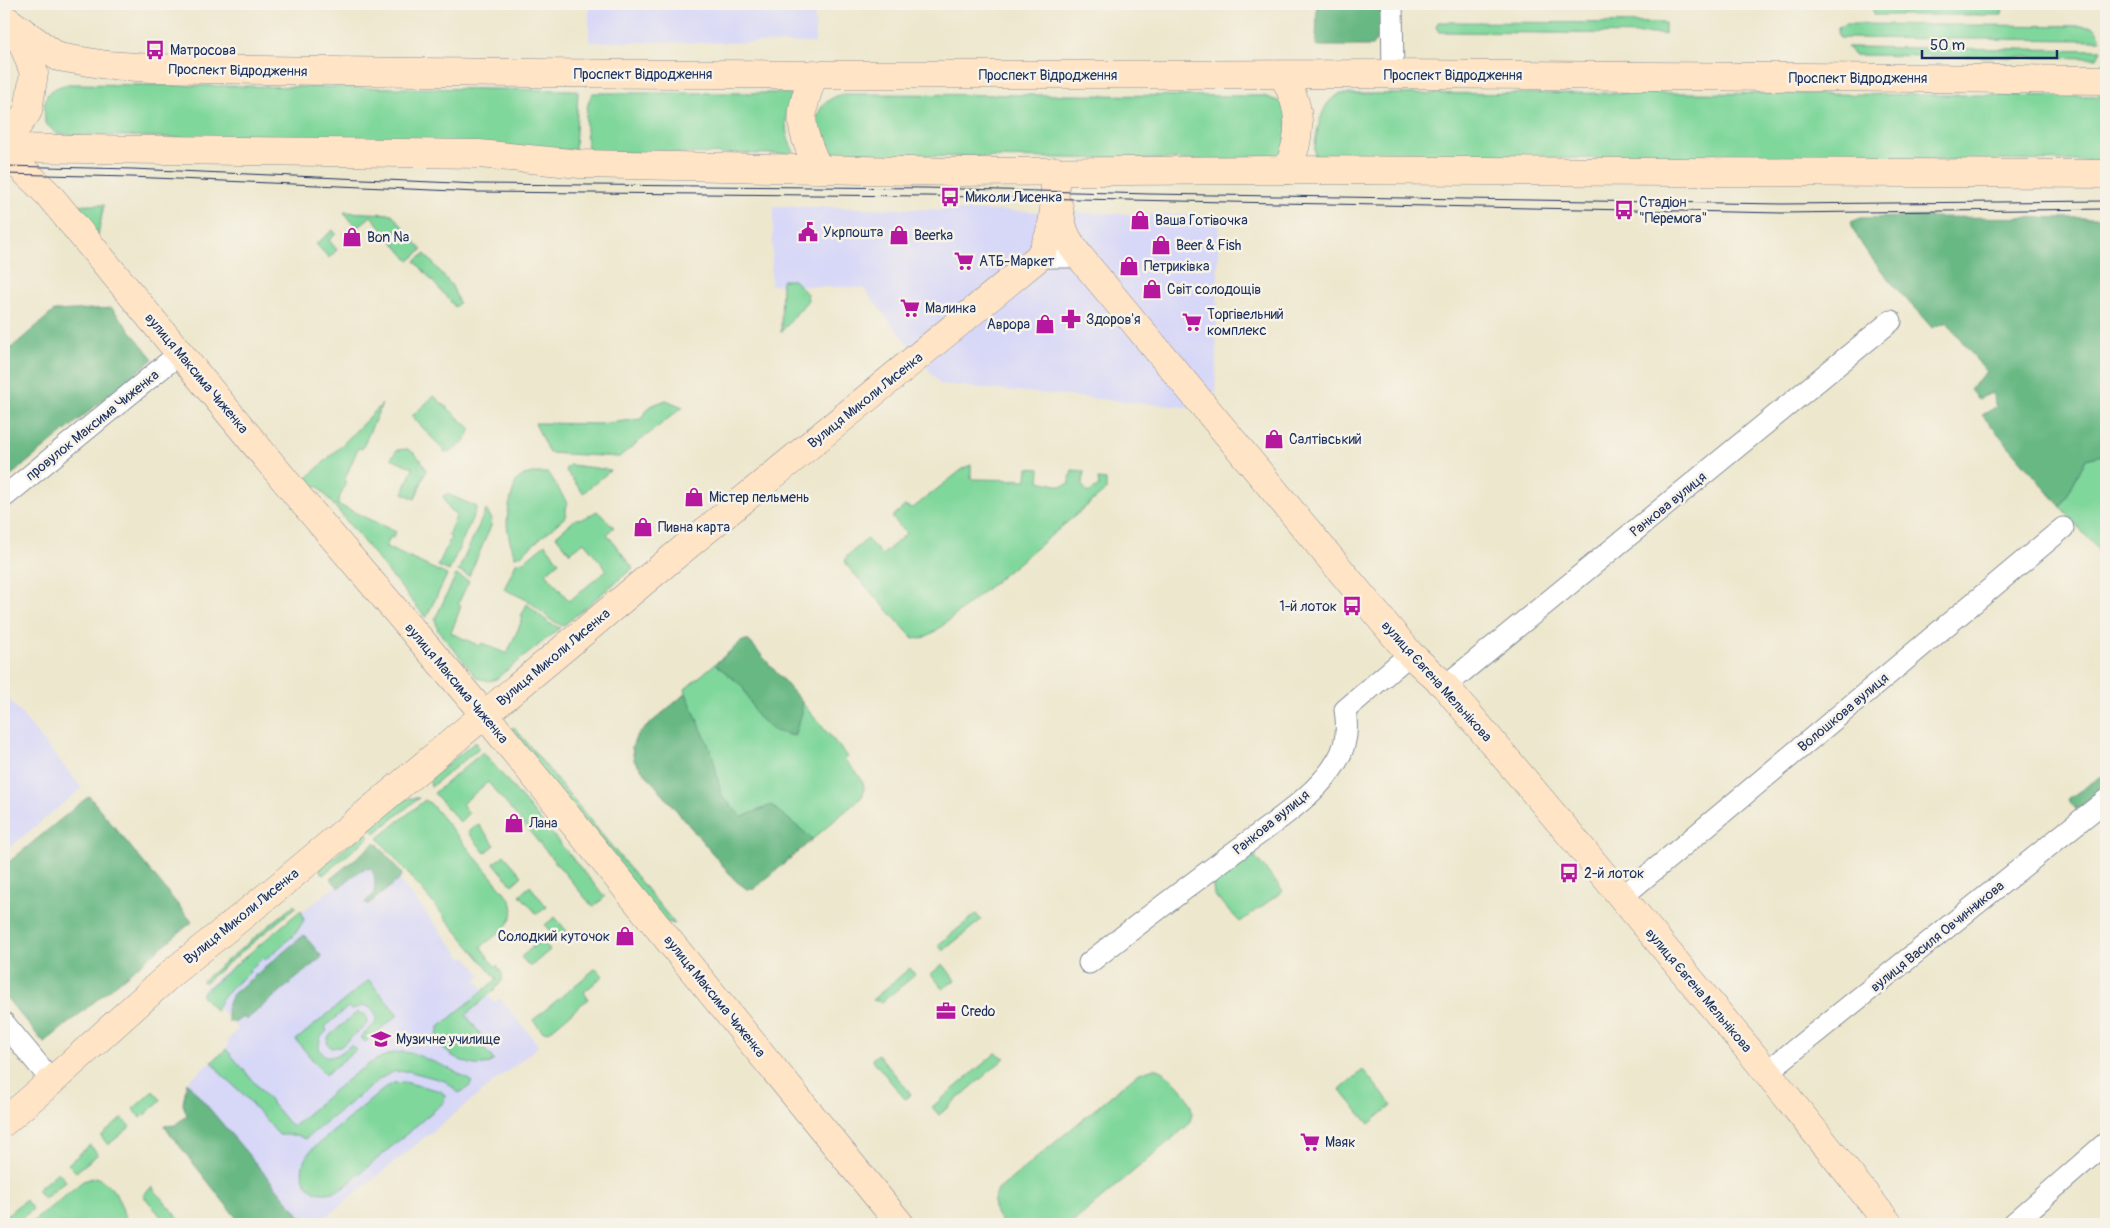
<svg xmlns="http://www.w3.org/2000/svg" width="2110" height="1228" font-family="Pangolin,sans-serif">
  <style>
    .built { fill: #d7d7f8 }
    .green { fill: #80d79b; stroke: #4e837c }
    .forest { fill: #68b883; stroke: #427470 }
    .lines { fill: none; stroke-linecap: round; stroke-linejoin: round }
    .street-casing { stroke: #848b96; stroke-width: 23 }
    .secondary-casing { stroke: #848b96; stroke-width: 29 }
    .street { stroke: #fff; stroke-width: 21 }
    .secondary { stroke: #ffe4c6; stroke-width: 28 }
    .tram { stroke: #1b2f5e; stroke-width: 1 }
    .labels { text-anchor: middle; stroke-width: 5; stroke-linejoin: round; paint-order: stroke }
    .poi-label { font-size: 14px; fill: #1b2f5e; stroke: #f7f3e8; text-anchor: start }
    .street-label { font-size: 14px; fill: #1b2f5e; stroke: #f7f3e8 }
  </style>
  <rect width="100%" height="100%" fill="#f7f3e8"/>
  <filter id="ink" filterUnits="userSpaceOnUse"><feTurbulence type="fractalNoise" baseFrequency=".02" numOctaves="2"/><feDisplacementMap in="SourceGraphic" scale="10" xChannelSelector="R" yChannelSelector="G"/><feConvolveMatrix kernelMatrix="1 2 1 2 8 2 1 2 1" color-interpolation-filters="sRGB"/></filter>
  <filter id="wash" filterUnits="userSpaceOnUse"><feTurbulence type="fractalNoise" baseFrequency=".0096" numOctaves="4" result="noise"/><feDisplacementMap in="SourceGraphic" scale="20" xChannelSelector="R" yChannelSelector="G"/><feGaussianBlur stdDeviation="1.12" result="paint"/><feColorMatrix in="noise" values="0 0 0 0 0 0 0 0 0 0 0 0 0 0 0 0 0 1.4 0 .05"/><feComposite in="paint" operator="in"/></filter>
  <g filter="url(#wash)">
    <rect width="100%" height="100%" fill="#ede7cd"/>
    <!-- built -->
    <g class="built">
      <polygon points="589,4 815,4 815,43 589,42"/>
      <polygon points="774,206 1219,216 1215,410 940,384 863,288 771,285"/>
      <polygon points="4,693 82,788 4,852"/>
      <polygon points="378,853 462,958 466,956 481,975 476,980 494,1002 500,998 539,1046 325,1218 317,1224 307,1224 187,1082 226,1049 230,1037 238,1029 202,990"/>
    </g>
    <!-- green -->
    <g class="green">
      <polygon points="1873,5 2003,5 2002,15 1873,15"/>
      <polygon points="1438,22 1665,23 1665,34 1439,32 1436,27"/>
      <polygon points="1845,24 2092,26 2098,31 2100,40 1840,38 1838,34 1838,27"/>
      <polygon points="1847,47 2101,50 2097,58 1854,55"/>
      <path d="M68 84 573 90 578 92 575 150 57 134 45 123C44 98 43 90 68 84Z"/>
      <path d="M593 93H788L791 94 793 100C783 118 784 134 794 152L792 154 589 153C586 135 582 109 593 93Z"/>
      <path d="M1668 93 2106 96V161L1315 157C1313 146 1320 111 1329 102 1331 99 1336 97 1339 94Z"/>
      <path d="M843 94 1264 96 1283 103 1287 113 1286 150 1274 161 837 155C808 142 809 102 843 94Z"/>
      <polygon points="74,205 104,205 98,235"/>
      <polygon points="344,212 392,214 422,250 409,261 371,216 357,228"/>
      <polygon points="333,230 336,234 329,240 337,250 329,258 316,244"/>
      <polygon points="425,254 452,286 459,303 455,307 415,261"/>
      <polygon points="782,280 794,280 807,294 808,300 781,332"/>
      <path d="M434 396 470 428C471 437 455 452 446 453L412 416Z"/>
      <polygon points="666,400 683,407 619,457 549,453 535,423 599,424 641,419 650,406"/>
      <polygon points="382,404 362,449 358,448 344,481 346,482 337,504 396,532 393,538 390,537 386,547 447,575 426,618 318,486 310,488 304,481 342,445"/>
      <path d="M407 449C415 452 424 462 426 471L415 499 403 493 413 468 391 458 397 450Z"/>
      <polygon points="2106,454 2106,559 2061,507 2086,459"/>
      <polygon points="569,465 571,465 611,470 583,493 566,471 566,468"/>
      <polygon points="971,465 971,479 1027,480 1028,468 1040,469 1039,481 1061,486 1069,484 1072,470 1084,471 1082,485 1088,493 1099,486 1098,479 1106,480 1106,490 936,631 921,639 913,638 848,567 845,561 847,556 867,539 882,555 906,534 892,517 905,506 913,508 964,468"/>
      <path d="M533 473H549L567 503 565 517 521 555 515 557C503 523 506 515 516 481L524 475Z"/>
      <polygon points="447,494 477,507 449,571 438,566 451,537 448,535 457,514 449,509 443,496"/>
      <polygon points="486,510 492,519 491,526 469,576 458,571"/>
      <polygon points="597,511 614,527 607,534 633,568 563,626 551,620 529,601 504,589 516,563 523,562 545,544 559,562 546,573 569,601 607,570 584,542 570,553 556,536 576,519 585,518"/>
      <polygon points="456,575 469,581 458,604 461,606 451,633 480,646 482,643 507,654 523,618 521,616 527,604 549,623 560,628 496,679 490,681 477,678 438,630 435,619"/>
      <path d="M746 640 750 642 848 757 845 760C855 772 869 781 862 797L754 889H747L736 881 634 760 632 747 637 735 686 693 685 689 741 642Z"/>
      <polygon points="514,727 675,924 665,922 508,731"/>
      <polygon points="474,743 477,743 478,749 431,787 430,782 433,776"/>
      <polygon points="483,752 605,897 593,907 488,782 462,804 469,813 460,822 434,793"/>
      <polygon points="410,798 419,798 375,833 370,828 402,801"/>
      <path d="M425 800 431 804 510 899C521 922 496 934 481 947L495 967 497 965 502 974V981L489 995 466 1015 484 1039 479 1043 494 1060C491 1062 487 1065 483 1065 470 1068 440 1052 437 1039 436 1035 438 1031 439 1027L497 979 378 838Z"/>
      <polygon points="478,824 495,845 485,853 468,832"/>
      <polygon points="366,832 369,837 323,875 319,869"/>
      <polygon points="1249,849 1283,891 1240,922 1214,895 1212,877"/>
      <polygon points="504,855 522,876 512,885 494,863"/>
      <polygon points="530,886 547,907 537,914 520,895"/>
      <polygon points="294,905 296,907 204,983 202,981"/>
      <path d="M301 910 304 920 295 934 265 960 263 958 249 970 250 972C236 984 221 993 216 1012L201 994Z"/>
      <polygon points="976,914 981,920 943,951 938,945"/>
      <polygon points="555,917 569,934 559,942 545,925"/>
      <polygon points="541,940 550,950 530,967 521,957"/>
      <polygon points="943,964 955,980 943,989 931,974"/>
      <polygon points="596,968 603,976 584,992 588,999 549,1032 542,1031 533,1020"/>
      <polygon points="910,968 915,975 882,1002 872,1000"/>
      <path d="M369 980 398 1015 365 1042 361 1037 375 1024C378 1014 374 1008 364 1005L352 1010 348 1007 325 1027 327 1031 320 1038 319 1048C328 1065 341 1053 351 1045L356 1050 325 1075 296 1040Z"/>
      <polygon points="357,1012 366,1015 367,1024 340,1047 331,1048 327,1043 328,1037"/>
      <path d="M226 1049 292 1127C319 1106 369 1052 402 1052 412 1052 422 1057 431 1061 445 1066 459 1073 472 1082L468 1088 459 1093 445 1081 408 1071 392 1072 380 1079 305 1139 297 1135H279L242 1093 223 1076 212 1062Z"/>
      <polygon points="996,1053 1005,1058 939,1115 932,1107"/>
      <polygon points="878,1054 911,1094 905,1099 872,1059"/>
      <path d="M1154 1068C1167 1071 1189 1093 1191 1107 1193 1115 1191 1120 1187 1126L1071 1224H1004C994 1213 990 1204 998 1190L1137 1074Z"/>
      <polygon points="1363,1070 1392,1105 1369,1124 1340,1090"/>
      <path d="M404 1082 441 1091 445 1096 444 1102 343 1188C312 1205 289 1176 311 1150L385 1088 394 1083Z"/>
      <polygon points="153,1091 161,1100 141,1118 133,1109"/>
      <polygon points="122,1118 130,1127 108,1145 101,1136"/>
      <polygon points="90,1145 98,1154 76,1172 68,1164"/>
      <polygon points="58,1172 66,1181 44,1199 37,1190"/>
      <path d="M96 1177C118 1188 120 1202 127 1224H30L83 1181Z"/>
      <polygon points="152,1187 183,1224 167,1224 143,1195"/>
      <polygon points="25,1200 33,1209 15,1224 10,1224 4,1217"/>
    </g>
    <!-- forest -->
    <g class="forest">
      <path d="M1317 4H1382C1382 20 1382 33 1372 46H1316Z"/>
      <path d="M1909 217 2106 218V454L2086 459 2061 507 1982 415 1996 407 1992 393 1978 399 1970 390 1986 372 1947 322 1932 328C1911 303 1858 251 1851 222L1861 218Z"/>
      <polygon points="112,308 153,359 4,481 4,354 54,311"/>
      <polygon points="746,640 750,642 802,702 802,713 794,736 774,731 757,716 742,686 715,664 741,642"/>
      <polygon points="686,693 713,756 721,795 742,817 771,805 813,839 754,889 747,889 736,881 634,760 632,747 637,735"/>
      <polygon points="2106,773 2106,790 2078,812 2068,799"/>
      <polygon points="89,796 192,922 44,1043 4,995 4,866"/>
      <path d="M376 842 402 874 399 880 367 905 365 902 374 894C379 852 358 871 339 888L330 879Z"/>
      <path d="M304 935 322 957 246 1020 243 1017 234 1023 231 1020 229 1022C226 1010 226 1003 234 993Z"/>
      <polygon points="187,1082 307,1224 244,1224 238,1220 164,1126 175,1125 187,1115 183,1104"/>
    </g>
  </g>
  <g filter="url(#ink)">
    <g class="lines">
      <defs>
        <g id="street">
          <polyline points="1392,4 1393,74"/>
          <polyline points="1039,257 1080,257"/>
          <polyline points="4,497 180,353"/>
          <polyline points="1445,686 1891,321"/>
          <polyline points="1622,897 2063,528"/>
          <path d="M1089 963C1139 923 1190 885 1241 847 1272 824 1318 794 1337 761 1347 745 1348 727 1345 710L1410 654"/>
          <polyline points="4,1023 52,1081"/>
          <polyline points="1767,1072 2106,800"/>
          <polyline points="2013,1224 2106,1143"/>
        </g>
        <g id="secondary">
          <path d="M4 18 58 57 107 65 152 68C565 76 977 75 1389 74 1628 74 1867 78 2106 80"/>
          <path d="M814 74C797 117 799 126 818 168"/>
          <path d="M1283 75C1302 108 1303 135 1287 170"/>
          <polyline points="4,144 28,111 34,73 23,44 10,28"/>
          <polyline points="4,148 479,154 580,164 957,172 1287,170 2106,174"/>
          <polyline points="4,151 48,194 302,501 484,714 900,1224"/>
          <path d="M1059 207C1062 230 1066 239 1080 257L1410 654 1445 686 1568 832 1767 1072 1889 1224"/>
          <path d="M4 1122 52 1081 174 971 271 893 654 573 1039 257C1056 230 1055 203 1055 171"/>
        </g>
      </defs>
      <!-- street casing -->
      <use href="#street" class="street-casing"/>
      <!-- secondary casing -->
      <use href="#secondary" class="secondary-casing"/>
      <!-- street -->
      <use href="#street" class="street"/>
      <!-- secondary -->
      <use href="#secondary" class="secondary"/>
      <!-- tram -->
      <g class="tram">
        <polyline points="4,166 132,169 478,184 926,188 1150,194 1782,204 2106,201"/>
        <polyline points="4,174 131,177 478,192 926,196 1782,213 2106,209"/>
      </g>
    </g>
  </g>
  <!-- icons -->
  <defs>
    <symbol id="bus-bare" viewBox="-9 -9 18 18"><path d="M-5-6H5V4H4V6H2V4H-2V6H-4V4H-5ZM-3.5-4V0h7V-4ZM-3.5 1.2v1.5H-2V1.2ZM2 1.2v1.5H3.5V1.2Z" fill="#b5179e" stroke="#f7f3e8" stroke-width="2.5" paint-order="stroke"/></symbol>
    <symbol id="shop-bare" viewBox="-9 -9 18 18"><path d="M-5-2.5h2.3a2.7 3.5 0 0 1 5.4 0H5L5.5 6h-11ZM-1.5-2.5h3a1.5 2.3 0 0 0-3 0Z" fill="#b5179e" stroke="#f7f3e8" stroke-width="2.5" paint-order="stroke"/></symbol>
    <symbol id="civic-bare" viewBox="-9 -9 18 18"><path d="M-.6-6.5H3V-4.5H.6V-3L4-1V1h2V6H-6V1h2V-1L-.6-3ZM-1.2 2.5V6h2.4V2.5Z" fill="#b5179e" stroke="#f7f3e8" stroke-width="2.5" paint-order="stroke"/></symbol>
    <symbol id="supermarket-bare" viewBox="-9 -9 18 18"><path d="M-6-5.5h2.5l.6 2H6L4.5 2H-2.5L-4.4-4H-6ZM-1.5 3.2a1.3 1.3 0 1 0 .1 0ZM3 3.2a1.3 1.3 0 1 0 .1 0Z" fill="#b5179e" stroke="#f7f3e8" stroke-width="2.5" paint-order="stroke"/></symbol>
    <symbol id="pharmacy-bare" viewBox="-9 -9 18 18"><path d="M-2-6h4v4h4v4h-4v4h-4v-4h-4v-4h4Z" fill="#b5179e" stroke="#f7f3e8" stroke-width="2.5" paint-order="stroke"/></symbol>
    <symbol id="office-bare" viewBox="-9 -9 18 18"><path d="M-6-3h4V-5.5h4V-3h4V5H-6ZM-1-4.5V-3h2v-1.5ZM-6 0V1H6V0Z" fill="#b5179e" stroke="#f7f3e8" stroke-width="2.5" paint-order="stroke"/></symbol>
    <symbol id="school-bare" viewBox="-9 -9 18 18"><path d="M0-5L7-2L0 1L-7-2ZM-4 1L0 2.5L4 1V4Q0 6-4 4Z" fill="#b5179e" stroke="#f7f3e8" stroke-width="2.5" paint-order="stroke"/></symbol>
  </defs>
  <g fill-rule="evenodd">
    <use href="#bus-bare" x="141" y="36" width="28" height="28"/>
    <use href="#bus-bare" x="936" y="183" width="28" height="28"/>
    <use href="#bus-bare" x="1610" y="196" width="28" height="28"/>
    <use href="#shop-bare" x="1126" y="206" width="28" height="28"/>
    <use href="#civic-bare" x="794" y="218" width="28" height="28"/>
    <use href="#shop-bare" x="885" y="221" width="28" height="28"/>
    <use href="#shop-bare" x="338" y="223" width="28" height="28"/>
    <use href="#shop-bare" x="1147" y="231" width="28" height="28"/>
    <use href="#supermarket-bare" x="950" y="247" width="28" height="28"/>
    <use href="#shop-bare" x="1115" y="252" width="28" height="28"/>
    <use href="#shop-bare" x="1138" y="275" width="28" height="28"/>
    <use href="#supermarket-bare" x="896" y="294" width="28" height="28"/>
    <use href="#pharmacy-bare" x="1057" y="305" width="28" height="28"/>
    <use href="#supermarket-bare" x="1178" y="308" width="28" height="28"/>
    <use href="#shop-bare" x="1031" y="310" width="28" height="28"/>
    <use href="#shop-bare" x="1260" y="425" width="28" height="28"/>
    <use href="#shop-bare" x="680" y="483" width="28" height="28"/>
    <use href="#shop-bare" x="629" y="513" width="28" height="28"/>
    <use href="#bus-bare" x="1338" y="592" width="28" height="28"/>
    <use href="#shop-bare" x="500" y="809" width="28" height="28"/>
    <use href="#bus-bare" x="1555" y="859" width="28" height="28"/>
    <use href="#shop-bare" x="611" y="922" width="28" height="28"/>
    <use href="#office-bare" x="932" y="997" width="28" height="28"/>
    <use href="#school-bare" x="367" y="1025" width="28" height="28"/>
    <use href="#supermarket-bare" x="1296" y="1128" width="28" height="28"/>
  </g>
  <g class="labels">
    <!-- poi labels -->
    <g class="poi-label">
      <text x="170" y="55">Матросова</text>
      <text x="965" y="202">Миколи Лисенка</text>
      <text x="1639" y="207">Стадіон<tspan x="1639" dy="16">"Перемога"</tspan></text>
      <text x="1155" y="225">Ваша Готівочка</text>
      <text x="823" y="237">Укрпошта</text>
      <text x="914" y="240">Beerka</text>
      <text x="367" y="242">Bon Na</text>
      <text x="1176" y="250">Beer &amp; Fish</text>
      <text x="979" y="266">АТБ-Маркет</text>
      <text x="1144" y="271">Петриківка</text>
      <text x="1167" y="294">Світ солодощів</text>
      <text x="925" y="313">Малинка</text>
      <text x="1207" y="319">Торгівельний<tspan x="1207" dy="16">комплекс</tspan></text>
      <text x="1086" y="324">Здоров'я</text>
      <text x="1030" y="329" text-anchor="end">Аврора</text>
      <text x="1289" y="444">Салтівський</text>
      <text x="709" y="502">Містер пельмень</text>
      <text x="658" y="532">Пивна карта</text>
      <text x="1337" y="611" text-anchor="end">1-й лоток</text>
      <text x="529" y="828">Лана</text>
      <text x="1584" y="878">2-й лоток</text>
      <text x="610" y="941" text-anchor="end">Солодкий куточок</text>
      <text x="961" y="1016">Credo</text>
      <text x="396" y="1044">Музичне училище</text>
      <text x="1325" y="1147">Маяк</text>
    </g>
    <!-- street labels -->
    <g class="street-label">
      <text transform="translate(238 70) rotate(1)" y="5">Проспект Відродження</text>
      <text x="643" y="79">Проспект Відродження</text>
      <text x="1048" y="80">Проспект Відродження</text>
      <text x="1453" y="80">Проспект Відродження</text>
      <text x="1858" y="83">Проспект Відродження</text>
      <text transform="translate(197 373) rotate(50)" y="5">вулиця Максима Чиженка</text>
      <text transform="translate(865 400) rotate(-39)" y="5">Вулиця Миколи Лисенка</text>
      <text transform="translate(92 425) rotate(-39)" y="5">провулок Максима Чиженка</text>
      <text transform="translate(1668 504) rotate(-39)" y="5">Ранкова вулиця</text>
      <text transform="translate(553 657) rotate(-40)" y="5">Вулиця Миколи Лисенка</text>
      <text transform="translate(1437 681) rotate(48)" y="5">вулиця Євгена Мельнікова</text>
      <text transform="translate(457 683) rotate(50)" y="5">вулиця Максима Чиженка</text>
      <text transform="translate(1843 712) rotate(-40)" y="5">Волошкова вулиця</text>
      <text transform="translate(1271 822) rotate(-39)" y="5">Ранкова вулиця</text>
      <text transform="translate(241 916) rotate(-39)" y="5">Вулиця Миколи Лисенка</text>
      <text transform="translate(1937 936) rotate(-39)" y="5">вулиця Василя Овчинникова</text>
      <text transform="translate(1699 990) rotate(50)" y="5">вулиця Євгена Мельнікова</text>
      <text transform="translate(715 996) rotate(51)" y="5">вулиця Максима Чиженка</text>
    </g>
  </g>
  <!-- margin -->
  <rect width="2110" height="1228" fill="none" stroke="#f7f3e8" stroke-width="20"/>
  <!-- scale -->
  <path d="M1922 50v8h135v-8" fill="none" stroke="#1b2f5e" stroke-width="2.5"/>
  <text x="1930" y="50" font-size="15" fill="#1b2f5e" stroke="#f7f3e8" stroke-width="4" paint-order="stroke">50 m</text>
</svg>
